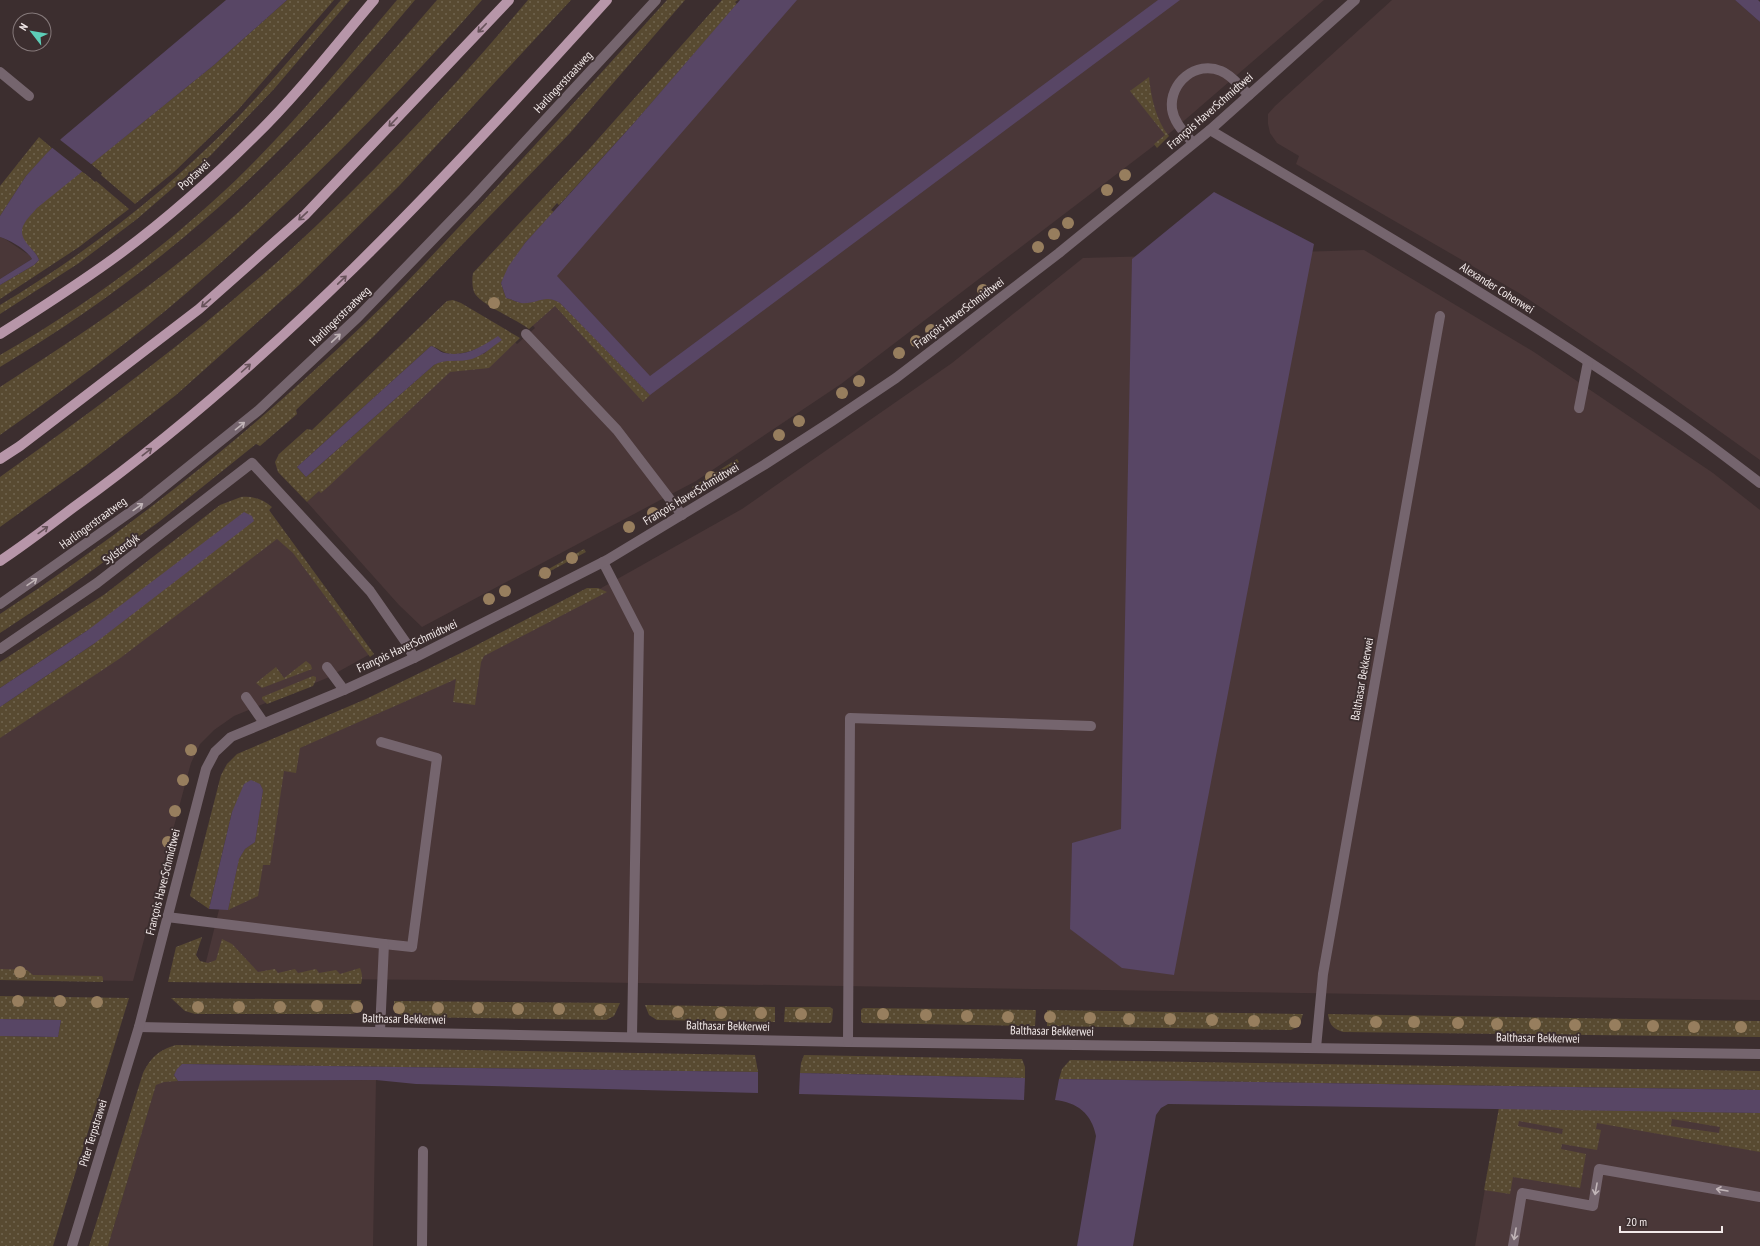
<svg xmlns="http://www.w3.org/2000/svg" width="1760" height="1246" font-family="'PT Sans Narrow',sans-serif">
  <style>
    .built { fill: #4a3738 }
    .green { fill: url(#green-dots); fill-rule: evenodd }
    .water { fill: #584665 }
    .pier { fill: #3c2e2f }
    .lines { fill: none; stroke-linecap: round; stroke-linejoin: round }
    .minor { stroke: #75656e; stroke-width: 10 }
    .major { stroke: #b796a9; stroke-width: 10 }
    .tree { fill: #977e5e }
    .oneway { stroke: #67525a }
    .oneway2 { stroke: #c1b5b8 }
    .labels { text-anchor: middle; stroke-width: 4; stroke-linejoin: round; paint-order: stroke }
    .street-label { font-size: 12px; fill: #f3eaea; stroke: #3c2e2f }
  </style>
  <defs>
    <pattern id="green-dots" width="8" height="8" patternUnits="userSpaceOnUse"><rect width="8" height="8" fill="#584a31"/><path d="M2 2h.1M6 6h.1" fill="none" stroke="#70644f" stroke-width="1.8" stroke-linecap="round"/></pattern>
  </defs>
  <rect width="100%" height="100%" fill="#3c2e2f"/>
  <!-- built -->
  <g class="built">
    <polygon points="776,0 1324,0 1164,138 841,384 696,481 422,627 399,605 307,502 448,367 511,338 517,344 535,328 515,307"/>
    <polygon points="1392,0 1735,0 1760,22 1760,460 1631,368 1519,293 1296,164 1299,156 1277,143 1270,133 1268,124 1268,114 1275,106"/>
    <polygon points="0,237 5,239 29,255 32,259 0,279"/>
    <polygon points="1364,250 1534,352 1713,473 1760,510 1760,1000 442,980 202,978 258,753 587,596 742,509 952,363 1083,258"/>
    <polygon points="278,530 372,653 327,678 234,716 214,730 200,744 191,763 186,781 133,981 0,979 0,725"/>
    <polygon points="158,1078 178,1081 376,1080 373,1246 108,1246"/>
    <polygon points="1499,1108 1760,1113 1760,1246 1475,1246"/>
  </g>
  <!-- green -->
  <g class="green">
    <polygon points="287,0 334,0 237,111 174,172 135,204 101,175 102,173 91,164 214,65"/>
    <path d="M341 0H350L274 89 211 155 137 219 79 263 0 314V305C87 253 171 188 241 114 276 77 308 38 341 0Z"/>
    <path d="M397 0H415C349 78 281 154 204 220 141 275 72 324 0 367V355C74 313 148 260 211 203 279 142 338 70 397 0Z"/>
    <path d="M437 0H482C391 103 294 200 190 290 130 342 65 389 0 435V387C92 328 184 266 263 189 325 130 381 65 437 0Z"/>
    <path d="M528 0H571L399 186 299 285 176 395 85 466 0 527V477C80 420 159 362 234 299 251 284 269 270 286 254 372 175 453 89 528 0Z"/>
    <path d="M667 0H685L570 133 375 335 296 410 297 414 260 446 256 444 160 521 68 588 0 633V614C130 529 251 432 364 324 408 283 447 239 488 196 548 131 608 66 667 0Z"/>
    <path d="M722 0H738L735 2 737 4 634 123 559 205 557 203 551 210 554 212 525 243 501 283 506 298C511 299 516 302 521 303 536 304 545 293 560 303L650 395 643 402 555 306 529 329C517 319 480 305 474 292 472 286 472 279 473 273L590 148Z"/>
    <path d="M1149 77C1151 97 1156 121 1169 136L1157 148 1154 144 1165 135 1130 91Z"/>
    <polygon points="39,137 52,148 26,176 0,216 0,186"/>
    <path d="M82 171 95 182 96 181 129 209 79 247 0 299V285L34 265 39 260C36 250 23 245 21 235 18 216 68 182 82 171Z"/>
    <path d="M453 300 461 303 520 338 489 368 450 372 329 486 321 493 319 491 307 502 278 472 275 462 279 454 307 429 312 430 447 301ZM501 339 484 354 452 361H441L434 365 306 477 297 467 431 346C438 347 442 354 454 354 471 354 485 344 501 339Z"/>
    <polygon points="737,459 739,462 693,489 692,487"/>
    <path d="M241 497C253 496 263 499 272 507L269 510 374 654 370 657 293 553 277 539 119 659 0 738V707L95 643 88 630 0 688V662L105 594 220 505Z"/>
    <polygon points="584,549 586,552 539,577 538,575"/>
    <polygon points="587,588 598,588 607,592 484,656 481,662 475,705 453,702 456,679 300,748 296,773 284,771 270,865 263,865 258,896 228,910 239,859 245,849 255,842 263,790 260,784 232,812 209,909 190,896 221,775 227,764 237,754 366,699 469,649"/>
    <polygon points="306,661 311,665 312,669 262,688 256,683 276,667 284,678"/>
    <polygon points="313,676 316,677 316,680 313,686 267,704 262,699 262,697"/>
    <path d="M202 937 196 955 200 961 208 963 216 960 222 939 232 944 258 972 275 969 278 973 295 969 298 973 316 969 319 973 336 970 340 974 360 968C362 973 363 978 361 984L168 982 176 947Z"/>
    <polygon points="0,969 27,970 33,975 102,976 103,978 103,982 0,980"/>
    <polygon points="0,996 129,998 53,1246 0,1246 0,1036 58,1037 61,1020 0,1019"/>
    <path d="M171 998 361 1000C360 1008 360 1013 351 1014H195L185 1011Z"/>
    <path d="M394 1001 620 1003 614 1016 606 1020 404 1017C396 1013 394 1010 394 1001Z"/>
    <polygon points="645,1005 775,1007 775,1022 657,1020 649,1015"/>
    <polygon points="785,1007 830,1007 833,1009 832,1021 830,1023 784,1022"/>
    <polygon points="863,1008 1036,1010 1035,1026 863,1023 861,1021 861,1010"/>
    <polygon points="1047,1010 1303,1014 1299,1026 1291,1030 1047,1026"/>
    <path d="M1328 1014 1760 1021V1037L1343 1032C1333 1029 1329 1024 1328 1014Z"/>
    <path d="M176 1045 755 1055 758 1072 182 1064 174 1075 178 1081 164 1082 156 1085 108 1246H89L143 1073C151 1057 159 1050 176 1045Z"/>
    <polygon points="804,1055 1022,1059 1025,1067 1025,1078 800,1073 801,1063"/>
    <polygon points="1070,1060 1760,1071 1760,1090 1059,1079 1062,1069"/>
    <path d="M1499 1108 1760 1113V1152L1597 1123 1596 1129 1601 1130 1597 1150 1562 1144 1561 1149 1586 1154 1580 1188 1513 1177 1510 1194 1484 1190ZM1672 1119 1720 1127 1719 1133 1671 1126ZM1519 1121 1563 1129 1562 1134 1518 1126Z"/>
  </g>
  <!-- water -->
  <g class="water">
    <path d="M226 0H287L214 65 37 208C25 222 14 230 30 247 33 251 37 254 39 260L34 265 0 285V279L32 259C27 250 10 240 0 237V216L26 176 46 154 62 138Z"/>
    <path d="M740 0H797L557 276 650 376 1158 0H1180L650 395 560 303C545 293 536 305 521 303 516 302 511 299 506 298L501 283 508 267 525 243 634 123Z"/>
    <polygon points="1735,0 1758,0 1760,2 1760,22"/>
    <polygon points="1214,192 1314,244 1174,975 1122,968 1070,929 1072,843 1121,829 1132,259"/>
    <path d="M498 336 502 340C492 347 484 355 472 359 459 363 445 358 434 365L306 477 297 467 431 346C436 347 439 352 445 353 466 357 481 347 498 336Z"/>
    <polygon points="244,512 252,516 254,521 95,643 0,707 0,688 88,630"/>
    <polygon points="251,780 260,784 263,790 255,842 245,849 239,859 228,910 209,909 232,812 244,784"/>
    <polygon points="0,1019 61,1020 58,1037 0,1036"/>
    <polygon points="182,1064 758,1072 758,1093 416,1084 376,1080 178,1081 174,1075 177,1069"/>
    <polygon points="800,1073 1025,1078 1024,1100 799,1094"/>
    <path d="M1059 1079 1760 1090V1113L1168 1104 1161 1108 1156 1115 1133 1246H1077L1096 1136C1092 1114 1077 1102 1055 1100Z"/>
  </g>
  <!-- pier -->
  <polygon class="pier" points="59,139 91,164 93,165 84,173 50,146"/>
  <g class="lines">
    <!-- minor -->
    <g class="minor">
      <polyline points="0,72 29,96"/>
      <path d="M1210 130C1369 225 1529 318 1681 424 1708 443 1734 463 1760 483"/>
      <path d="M1193 143C1185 133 1174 123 1172 109 1169 83 1196 60 1221 71 1232 75 1240 87 1249 95"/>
      <polyline points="526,334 617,430 682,515"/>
      <polyline points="1579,408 1588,362"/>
      <polyline points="603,562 639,632 632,1036"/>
      <polyline points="0,604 146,501 259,410 358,317 473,198 656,0"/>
      <polyline points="0,649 97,583 252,463 370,591 407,644 414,658"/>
      <polyline points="327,667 344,690"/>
      <polyline points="246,697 264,723"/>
      <polyline points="381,742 437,758 412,947 384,944"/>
      <polyline points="167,917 384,944 380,1031"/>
      <polyline points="139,1027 848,1042 1760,1054"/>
      <polyline points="848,1042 850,718 1091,726"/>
      <polyline points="1316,1048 1323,974 1440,316"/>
      <polyline points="72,1246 139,1027 206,769 215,752 231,737 344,690 414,658 607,560 764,465 832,421 896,378 1059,253 1210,130 1355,0"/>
      <polyline points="422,1246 423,1151"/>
      <polyline points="1513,1246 1522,1193 1593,1206 1599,1169 1760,1197"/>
    </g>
    <!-- major -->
    <g class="major">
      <path d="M0 334C41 308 82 282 121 253 168 218 213 178 255 136 298 94 335 46 374 0"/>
      <polyline points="0,459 20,446 199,309 305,215 509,0"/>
      <path d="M0 561C26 544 50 525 74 507 274 363 443 182 607 0"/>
    </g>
  </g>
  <!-- trees -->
  <g class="tree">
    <circle cx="1125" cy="175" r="6"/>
    <circle cx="1107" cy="190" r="6"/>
    <circle cx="1068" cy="223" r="6"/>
    <circle cx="1054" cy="234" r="6"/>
    <circle cx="1038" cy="247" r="6"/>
    <circle cx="983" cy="290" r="6"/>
    <circle cx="494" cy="303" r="6"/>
    <circle cx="931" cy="330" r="6"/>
    <circle cx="916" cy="341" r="6"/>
    <circle cx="899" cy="353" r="6"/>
    <circle cx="859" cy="381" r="6"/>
    <circle cx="842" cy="393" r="6"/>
    <circle cx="799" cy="421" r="6"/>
    <circle cx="779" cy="435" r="6"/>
    <circle cx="711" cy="477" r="6"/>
    <circle cx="653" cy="513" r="6"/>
    <circle cx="629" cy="527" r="6"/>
    <circle cx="572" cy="558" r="6"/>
    <circle cx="545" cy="573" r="6"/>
    <circle cx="505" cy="591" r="6"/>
    <circle cx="489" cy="599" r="6"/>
    <circle cx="191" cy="750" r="6"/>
    <circle cx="183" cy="780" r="6"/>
    <circle cx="175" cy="811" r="6"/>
    <circle cx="168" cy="842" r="6"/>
    <circle cx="20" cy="972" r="6"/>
    <circle cx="18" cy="1001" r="6"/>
    <circle cx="60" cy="1001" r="6"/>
    <circle cx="97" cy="1002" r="6"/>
    <circle cx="317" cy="1006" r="6"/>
    <circle cx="198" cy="1007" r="6"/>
    <circle cx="239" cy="1007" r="6"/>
    <circle cx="280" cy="1007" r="6"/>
    <circle cx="357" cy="1007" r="6"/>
    <circle cx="399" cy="1008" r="6"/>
    <circle cx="438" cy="1008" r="6"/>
    <circle cx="478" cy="1008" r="6"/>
    <circle cx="518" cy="1009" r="6"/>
    <circle cx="559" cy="1009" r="6"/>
    <circle cx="600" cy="1010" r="6"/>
    <circle cx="678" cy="1012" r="6"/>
    <circle cx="721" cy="1013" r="6"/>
    <circle cx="761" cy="1013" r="6"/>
    <circle cx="801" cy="1014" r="6"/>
    <circle cx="883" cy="1014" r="6"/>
    <circle cx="926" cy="1015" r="6"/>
    <circle cx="967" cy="1016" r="6"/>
    <circle cx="1008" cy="1017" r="6"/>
    <circle cx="1050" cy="1017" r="6"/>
    <circle cx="1090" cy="1018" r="6"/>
    <circle cx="1129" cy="1019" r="6"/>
    <circle cx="1170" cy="1019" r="6"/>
    <circle cx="1212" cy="1020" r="6"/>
    <circle cx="1254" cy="1021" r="6"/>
    <circle cx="1295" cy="1022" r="6"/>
    <circle cx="1376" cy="1022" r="6"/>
    <circle cx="1414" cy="1022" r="6"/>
    <circle cx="1458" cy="1023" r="6"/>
    <circle cx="1497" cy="1024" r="6"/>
    <circle cx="1535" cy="1024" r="6"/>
    <circle cx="1575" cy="1025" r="6"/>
    <circle cx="1615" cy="1025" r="6"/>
    <circle cx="1653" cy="1026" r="6"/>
    <circle cx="1694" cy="1027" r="6"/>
    <circle cx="1741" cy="1027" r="6"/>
  </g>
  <!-- one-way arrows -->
  <defs><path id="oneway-shaft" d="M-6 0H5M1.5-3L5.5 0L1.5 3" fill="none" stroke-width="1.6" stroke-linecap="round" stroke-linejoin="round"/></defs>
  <g class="oneway">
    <use href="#oneway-shaft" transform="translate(482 28) rotate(134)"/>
    <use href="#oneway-shaft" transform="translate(393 122) rotate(134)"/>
    <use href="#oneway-shaft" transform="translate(303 216) rotate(137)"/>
    <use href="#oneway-shaft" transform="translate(342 280) rotate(-44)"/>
    <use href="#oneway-shaft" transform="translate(206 303) rotate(139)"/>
    <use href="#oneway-shaft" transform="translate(246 368) rotate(-42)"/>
    <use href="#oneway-shaft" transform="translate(147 452) rotate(-38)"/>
    <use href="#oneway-shaft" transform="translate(43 530) rotate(-36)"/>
  </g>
  <g class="oneway2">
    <use href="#oneway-shaft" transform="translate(336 338) rotate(-43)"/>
    <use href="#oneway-shaft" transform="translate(240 426) rotate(-39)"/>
    <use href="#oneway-shaft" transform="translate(138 507) rotate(-36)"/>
    <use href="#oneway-shaft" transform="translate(32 582) rotate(-35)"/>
    <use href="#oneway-shaft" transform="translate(1596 1189) rotate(100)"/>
    <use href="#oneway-shaft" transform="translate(1722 1190) rotate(-170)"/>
    <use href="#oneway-shaft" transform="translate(1515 1234) rotate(100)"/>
  </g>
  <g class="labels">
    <!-- street labels -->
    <g class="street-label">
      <text transform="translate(563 82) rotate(-47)" y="4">Harlingerstraatweg</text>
      <text transform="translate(1210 111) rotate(-41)" y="4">François HaverSchmidtwei</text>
      <text transform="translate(194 175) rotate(-42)" y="4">Poptawei</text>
      <text transform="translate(1497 288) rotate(32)" y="4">Alexander Cohenwei</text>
      <text transform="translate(959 313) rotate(-37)" y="4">François HaverSchmidtwei</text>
      <text transform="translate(340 316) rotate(-44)" y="4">Harlingerstraatweg</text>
      <text transform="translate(691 494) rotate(-31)" y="4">François HaverSchmidtwei</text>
      <text transform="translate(93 523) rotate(-36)" y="4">Harlingerstraatweg</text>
      <text transform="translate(121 549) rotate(-37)" y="4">Sylsterdyk</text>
      <text transform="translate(407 646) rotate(-25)" y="4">François HaverSchmidtwei</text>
      <text transform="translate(1362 679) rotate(-80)" y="4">Balthasar Bekkerwei</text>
      <text transform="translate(163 882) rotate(-76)" y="4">François HaverSchmidtwei</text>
      <text transform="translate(404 1019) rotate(1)" y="4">Balthasar Bekkerwei</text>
      <text transform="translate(728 1026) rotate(1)" y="4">Balthasar Bekkerwei</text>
      <text transform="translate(1052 1031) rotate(1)" y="4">Balthasar Bekkerwei</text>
      <text transform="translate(1538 1038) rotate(1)" y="4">Balthasar Bekkerwei</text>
      <text transform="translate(93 1133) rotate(-73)" y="4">Piter Terpstrawei</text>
    </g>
  </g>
  <!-- north arrow -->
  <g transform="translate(32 32) rotate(301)"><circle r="19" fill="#3c2e2f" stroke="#85797a"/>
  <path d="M0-3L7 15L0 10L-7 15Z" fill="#5dceb8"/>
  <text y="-6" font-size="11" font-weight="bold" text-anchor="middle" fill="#f3eaea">N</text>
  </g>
  <!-- scale -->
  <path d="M1620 1226v6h102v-6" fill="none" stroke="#f3eaea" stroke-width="2"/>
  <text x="1626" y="1226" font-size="12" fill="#f3eaea" stroke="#3c2e2f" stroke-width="3" paint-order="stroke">20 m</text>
</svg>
